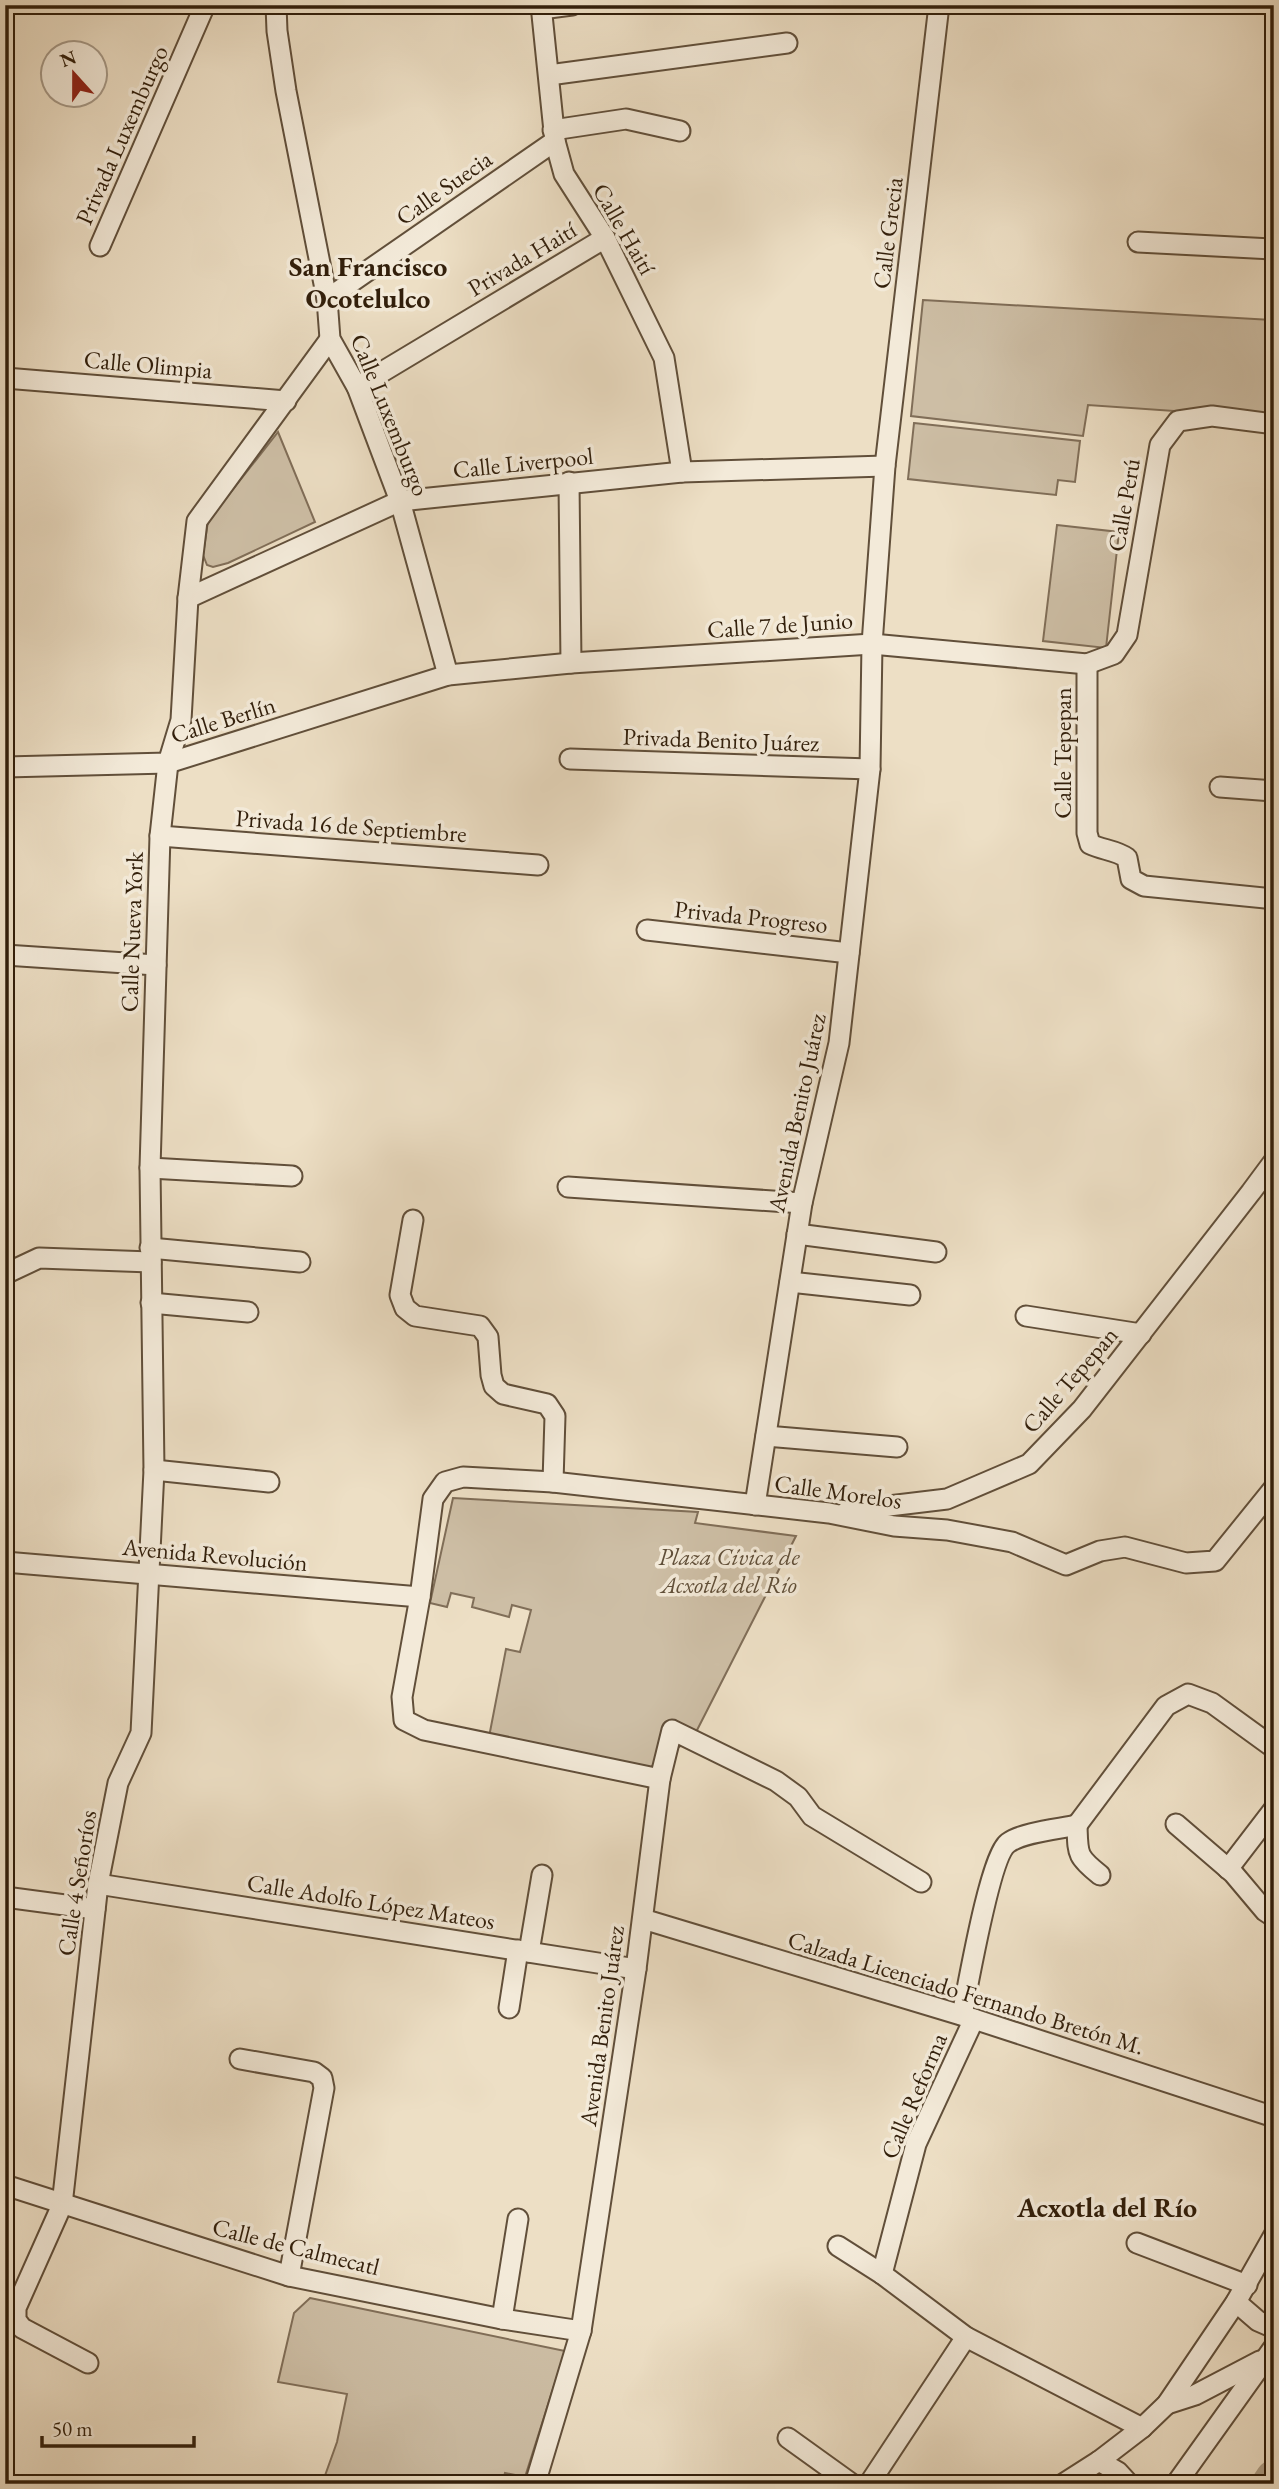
<svg xmlns="http://www.w3.org/2000/svg" width="1279" height="2489" font-family="'EB Garamond',serif">
  <style>
    .green { fill: #cdbea5; stroke: #806e58; stroke-width: 2 }
    .lines { fill: none; stroke-linecap: round; stroke-linejoin: round }
    .river { stroke: #ad9e86; stroke-width: 37 }
    .minor-casing { stroke: #614f3a; stroke-width: 23 }
    .minor { stroke: #f3ead9; stroke-width: 19 }
    .labels { text-anchor: middle; stroke-width: 7; stroke-linejoin: round; paint-order: stroke }
    .street-label { font-size: 24px; fill: #321f0b; stroke: #f3ead9 }
    .park-label { font-size: 24px; font-style: italic; fill: #604f39; stroke: #f3ead9 }
    .quarter-label { font-size: 28px; font-weight: bold; fill: #321f0b; stroke: #f3ead9 }
  </style>
  <rect width="100%" height="100%" fill="#eddfc5"/>
  <filter id="stains"><feTurbulence type="fractalNoise" baseFrequency=".00286" numOctaves="4"/><feColorMatrix values="0 0 0 0 .2 0 0 0 0 .09 0 0 0 0 .02 0 0 0 .5 -.17"/></filter>
  <radialGradient id="worn" r=".72"><stop offset=".6" stop-color="#630" stop-opacity="0"/><stop offset="1" stop-color="#630" stop-opacity=".3"/></radialGradient>
  <!-- green -->
  <g class="green">
    <polygon points="923,300 1274,320 1274,418 1088,405 1083,436 911,416"/>
    <polygon points="914,423 1080,441 1075,482 1058,480 1056,495 908,479"/>
    <polygon points="278,432 315,522 228,563 213,567 207,565 203,555 208,521"/>
    <polygon points="1057,525 1119,532 1106,648 1043,641"/>
    <polygon points="453,1498 698,1512 695,1523 796,1536 693,1738 654,1763 650,1770 489,1737 506,1649 520,1652 531,1610 512,1605 509,1617 472,1607 474,1598 451,1593 447,1607 430,1603"/>
    <polygon points="310,2298 565,2351 525,2477 505,2473 502,2484 322,2484 337,2442 347,2394 278,2382 294,2313"/>
  </g>
  <g class="lines">
    <!-- river -->
    <polyline class="river" points="1270,2484 1274,2478"/>
    <defs>
      <g id="minor">
        <polyline points="276,5 277,31 286,91 327,299 330,339 357,387 400,501 448,675"/>
        <polyline points="541,5 555,141 564,174 605,238 664,358 682,472"/>
        <polyline points="541,9 572,5"/>
        <polyline points="549,75 787,43"/>
        <polyline points="553,130 626,119 680,131"/>
        <polyline points="1138,242 1274,249"/>
        <polyline points="100,246 205,5"/>
        <polyline points="327,299 555,141"/>
        <polyline points="5,378 286,401"/>
        <polyline points="357,387 605,238"/>
        <polyline points="569,482 571,663"/>
        <polyline points="188,598 400,501 682,472 885,466"/>
        <path d="M1087 664V833L1090 844C1102 850 1116 850 1127 858L1131 879 1144 886 1274 899"/>
        <polyline points="570,759 870,769"/>
        <polyline points="5,767 168,763 448,675 571,663 872,644 1087,664 1114,654 1127,635 1160,445 1178,421 1212,416 1274,424"/>
        <polyline points="1220,787 1274,791"/>
        <polyline points="160,836 538,865"/>
        <polyline points="647,930 849,953"/>
        <polyline points="5,955 156,965"/>
        <polyline points="150,1168 292,1176"/>
        <polyline points="568,1187 802,1203"/>
        <polyline points="413,1220 400,1295 405,1308 415,1316 480,1326 488,1337 491,1375 494,1386 503,1394 547,1404 555,1416 553,1482"/>
        <polyline points="797,1234 936,1252"/>
        <polyline points="150,1248 300,1262"/>
        <polyline points="5,1274 39,1258 151,1262"/>
        <polyline points="790,1282 910,1295"/>
        <polyline points="151,1303 248,1312"/>
        <polyline points="1026,1316 1141,1334"/>
        <polyline points="766,1436 897,1447"/>
        <polyline points="154,1470 269,1482"/>
        <polyline points="755,1505 802,1203 839,1043 870,769 872,644 885,466 939,5"/>
        <polyline points="847,1511 947,1499 1029,1464 1082,1409 1251,1192 1274,1161"/>
        <polyline points="5,1562 420,1597"/>
        <polyline points="660,1779 424,1730 404,1720 402,1697 420,1597 433,1499 445,1482 463,1477 553,1482 829,1513 894,1526 947,1530 1012,1542 1066,1565 1100,1551 1125,1547 1186,1563 1215,1561 1274,1488"/>
        <polyline points="1176,1824 1233,1873 1265,1911 1274,1917"/>
        <polyline points="1077,1825 1166,1706 1188,1694 1212,1703 1274,1748"/>
        <path d="M1077 1825C1078 1854 1076 1856 1100 1875"/>
        <polyline points="1228,1869 1274,1809"/>
        <polyline points="98,1884 636,1969"/>
        <polyline points="5,1897 95,1909"/>
        <polyline points="643,1919 974,2019 1274,2117"/>
        <polyline points="529,1952 542,1875"/>
        <polyline points="509,2008 518,1950"/>
        <path d="M962 2015C968 1986 990 1856 1008 1843 1023 1832 1059 1829 1077 1825"/>
        <polyline points="240,2059 314,2072 322,2078 324,2088 289,2276"/>
        <polyline points="5,2185 289,2276 502,2319 581,2331"/>
        <polyline points="1137,2243 1247,2285"/>
        <polyline points="838,2246 882,2274 966,2337 1142,2428"/>
        <polyline points="882,2274 916,2144 974,2019"/>
        <polyline points="1236,2302 1258,2321 1274,2328"/>
        <polyline points="502,2319 518,2219"/>
        <polyline points="88,2363 22,2328 16,2320 16,2308 62,2205 98,1884 118,1783 141,1733 154,1470 150,1168 160,836 168,763 181,720 188,598 197,521 330,339"/>
        <polyline points="1167,2404 1195,2395 1260,2361"/>
        <polyline points="788,2438 852,2484"/>
        <polyline points="1099,2461 1118,2472 1129,2484"/>
        <polyline points="535,2484 581,2331 636,1969 660,1779 672,1730 776,1781 798,1797 812,1816 921,1882"/>
        <polyline points="869,2484 966,2337"/>
        <polyline points="1063,2484 1099,2461 1142,2428 1167,2404 1236,2302 1274,2235"/>
        <polyline points="1176,2484 1274,2347"/>
      </g>
    </defs>
    <!-- minor casing -->
    <use href="#minor" class="minor-casing"/>
    <!-- minor -->
    <use href="#minor" class="minor"/>
  </g>
  <g class="labels">
    <!-- street labels -->
    <g class="street-label">
      <text transform="translate(122 135) rotate(-66)" y="8">Privada Luxemburgo</text>
      <text transform="translate(444 188) rotate(-35)" y="8">Calle Suecia</text>
      <text transform="translate(624 229) rotate(60)" y="8">Calle Haití</text>
      <text transform="translate(888 233) rotate(-83)" y="8">Calle Grecia</text>
      <text transform="translate(522 259) rotate(-31)" y="8">Privada Haití</text>
      <text transform="translate(148 365) rotate(5)" y="8">Calle Olimpia</text>
      <text transform="translate(390 415) rotate(68)" y="8">Calle Luxemburgo</text>
      <text transform="translate(523 463) rotate(-6)" y="8">Calle Liverpool</text>
      <text transform="translate(1124 505) rotate(-80)" y="8">Calle Perú</text>
      <text transform="translate(780 625) rotate(-4)" y="8">Calle 7 de Junio</text>
      <text transform="translate(223 720) rotate(-17)" y="8">Calle Berlín</text>
      <text transform="translate(721 740) rotate(2)" y="8">Privada Benito Juárez</text>
      <text transform="translate(1063 753) rotate(-90)" y="8">Calle Tepepan</text>
      <text transform="translate(351 826) rotate(4)" y="8">Privada 16 de Septiembre</text>
      <text transform="translate(751 917) rotate(6)" y="8">Privada Progreso</text>
      <text transform="translate(132 932) rotate(-88)" y="8">Calle Nueva York</text>
      <text transform="translate(797 1113) rotate(-78)" y="8">Avenida Benito Juárez</text>
      <text transform="translate(1070 1380) rotate(-49)" y="8">Calle Tepepan</text>
      <text transform="translate(838 1492) rotate(8)" y="8">Calle Morelos</text>
      <text transform="translate(215 1555) rotate(5)" y="8">Avenida Revolución</text>
      <text transform="translate(77 1883) rotate(-81)" y="8">Calle 4 Señoríos</text>
      <text transform="translate(371 1902) rotate(9)" y="8">Calle Adolfo López Mateos</text>
      <text transform="translate(966 1993) rotate(17)" y="8">Calzada Licenciado Fernando Bretón M.</text>
      <text transform="translate(602 2026) rotate(-82)" y="8">Avenida Benito Juárez</text>
      <text transform="translate(914 2096) rotate(-67)" y="8">Calle Reforma</text>
      <text transform="translate(296 2247) rotate(14)" y="8">Calle de Calmecatl</text>
    </g>
    <!-- park labels -->
    <g class="park-label">
      <text x="729" y="1565">Plaza Cívica de<tspan x="729" dy="28">Acxotla del Río</tspan></text>
    </g>
    <!-- quarter labels -->
    <g class="quarter-label">
      <text x="368" y="276">San Francisco<tspan x="368" dy="32">Ocotelulco</tspan></text>
      <text x="1107" y="2217">Acxotla del Río</text>
    </g>
  </g>
  <!-- margin -->
  <rect width="1279" height="2489" fill="none" stroke="#eddfc5" stroke-width="28"/>
  <rect x="7" y="7" width="1265" height="2475" fill="none" stroke="#321f0b" stroke-width="3.5"/>
  <rect x="14" y="14" width="1251" height="2461" fill="none" stroke="#321f0b" stroke-width="2"/>
  <!-- north arrow -->
  <g transform="translate(74 74) rotate(339)"><circle r="33" fill="#f3ead9" stroke="#a69987" stroke-width="2"/>
  <path d="M0-5L12 26L0 18L-12 26Z" fill="#8f2418"/>
  <text y="-10" font-size="19" font-weight="bold" text-anchor="middle" fill="#321f0b">N</text>
  </g>
  <!-- scale -->
  <path d="M42 2436v10h152v-10" fill="none" stroke="#321f0b" stroke-width="3.5"/>
  <text x="52" y="2436" font-size="21" fill="#321f0b" stroke="#f3ead9" stroke-width="5" paint-order="stroke">50 m</text>
  <rect width="100%" height="100%" filter="url(#stains)"/>
  <rect width="100%" height="100%" fill="url(#worn)"/>
</svg>
